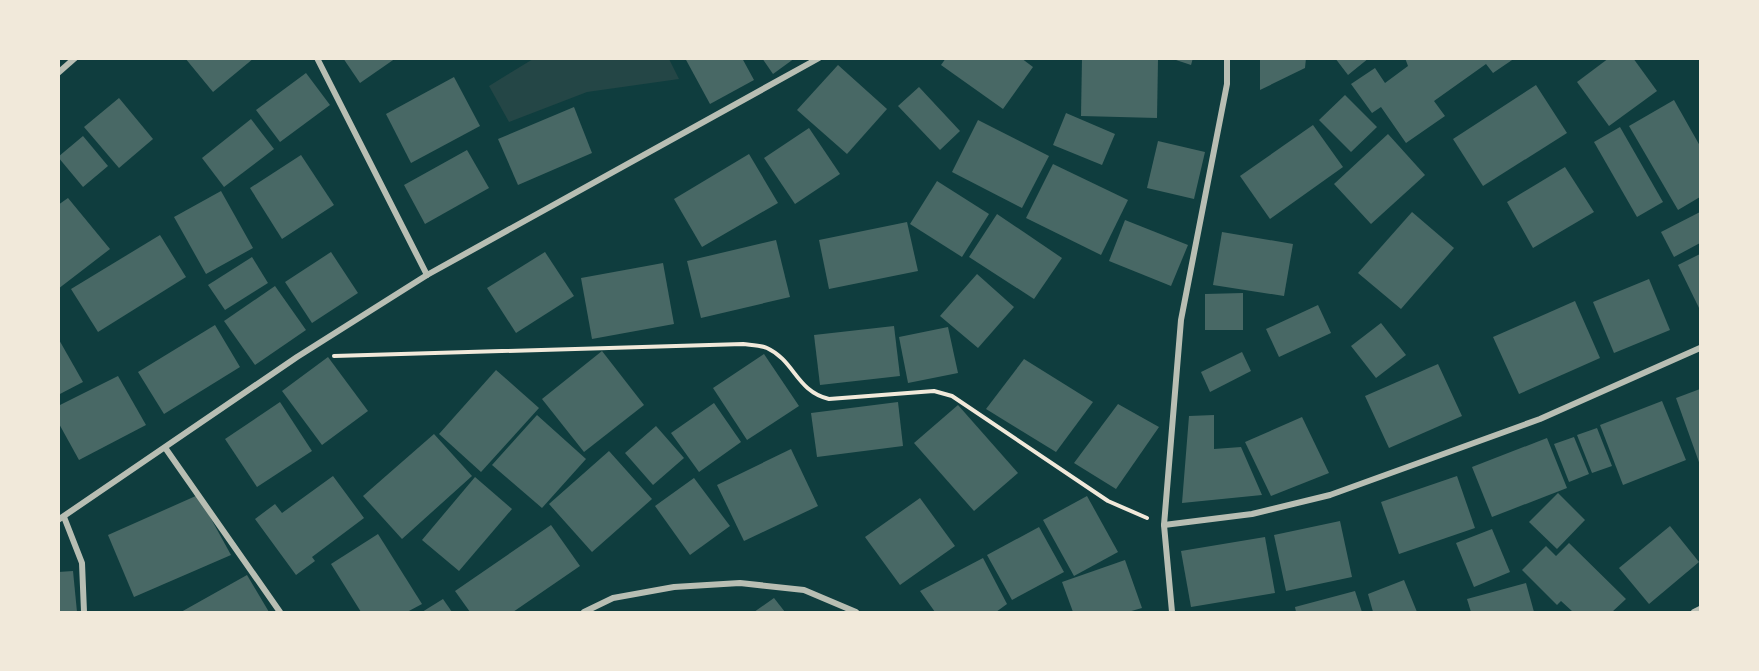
<svg xmlns="http://www.w3.org/2000/svg" width="1759" height="671" font-family="'Source Sans 3',sans-serif">
  <style>
    .green { fill: #244646 }
    .building { fill: #486865 }
    .lines { fill: none; stroke-linecap: round; stroke-linejoin: round }
    .path { stroke: #f1e9da; stroke-width: 4 }
    .minor { stroke: #b8beb3; stroke-width: 6 }
  </style>
  <rect width="100%" height="100%" fill="#0f3d3e"/>
  <!-- green -->
  <polygon class="green" points="533,59 669,59 679,79 587,92 509,122 489,86"/>
  <!-- building -->
  <g class="building">
    <polygon points="185,58 254,58 213,92"/>
    <polygon points="343,58 396,58 360,83"/>
    <polygon points="685,58 742,58 754,80 710,104"/>
    <polygon points="762,58 795,58 773,74"/>
    <polygon points="946,58 1021,58 1033,67 1003,109 941,65"/>
    <polygon points="1082,58 1158,60 1157,118 1081,116"/>
    <polygon points="1170,58 1193,58 1191,65"/>
    <polygon points="1260,58 1306,58 1305,68 1260,90"/>
    <polygon points="1335,58 1369,58 1348,75"/>
    <polygon points="1405,58 1515,58 1493,73 1486,64 1434,101 1445,116 1406,143 1381,107 1372,113 1351,84 1375,68 1385,83 1408,66"/>
    <polygon points="1609,58 1633,58 1657,91 1609,126 1577,82"/>
    <polygon points="838,65 887,109 847,154 797,110"/>
    <polygon points="306,73 330,105 280,142 256,110"/>
    <polygon points="454,77 480,126 411,163 386,114"/>
    <polygon points="1536,85 1567,133 1483,186 1453,139"/>
    <polygon points="919,87 960,131 940,150 898,106"/>
    <polygon points="1345,95 1377,127 1351,152 1319,120"/>
    <polygon points="119,98 153,139 119,168 84,127"/>
    <polygon points="1674,100 1700,146 1700,197 1678,210 1629,126"/>
    <polygon points="574,107 592,153 518,185 498,139"/>
    <polygon points="1066,113 1115,134 1102,165 1053,145"/>
    <polygon points="251,119 274,149 224,187 202,158"/>
    <polygon points="978,120 1049,156 1022,208 952,172"/>
    <polygon points="1313,125 1343,167 1270,219 1240,176"/>
    <polygon points="1620,127 1663,202 1637,217 1594,142"/>
    <polygon points="809,128 840,174 795,204 764,158"/>
    <polygon points="1388,134 1425,175 1371,224 1334,184"/>
    <polygon points="83,136 108,166 83,187 58,157"/>
    <polygon points="1158,141 1205,152 1194,199 1147,188"/>
    <polygon points="467,150 489,188 425,224 404,185"/>
    <polygon points="749,154 778,203 702,247 674,199"/>
    <polygon points="301,155 334,205 282,239 250,188"/>
    <polygon points="1053,164 1128,200 1101,255 1026,218"/>
    <polygon points="1565,167 1594,212 1533,248 1507,202"/>
    <polygon points="937,181 989,214 962,257 910,224"/>
    <polygon points="221,191 253,248 206,274 174,217"/>
    <polygon points="68,198 110,249 58,289 58,205"/>
    <polygon points="1412,212 1454,248 1401,309 1358,273"/>
    <polygon points="1700,212 1700,243 1674,257 1661,232"/>
    <polygon points="997,214 1062,258 1034,299 969,257"/>
    <polygon points="1125,220 1188,245 1171,286 1109,261"/>
    <polygon points="907,222 918,271 829,289 819,240"/>
    <polygon points="1222,232 1293,244 1284,296 1213,285"/>
    <polygon points="160,235 186,277 98,332 71,289"/>
    <polygon points="776,240 790,297 701,318 687,261"/>
    <polygon points="331,252 358,293 312,323 285,282"/>
    <polygon points="545,252 574,296 516,333 487,288"/>
    <polygon points="1700,254 1700,310 1678,265"/>
    <polygon points="252,257 268,283 225,310 208,285"/>
    <polygon points="663,263 674,324 592,339 581,278"/>
    <polygon points="977,274 1014,307 978,348 940,316"/>
    <polygon points="1649,279 1670,330 1614,353 1593,302"/>
    <polygon points="275,286 306,330 255,365 224,321"/>
    <polygon points="1243,293 1243,330 1205,330 1205,294"/>
    <polygon points="1575,301 1600,358 1519,394 1493,337"/>
    <polygon points="1318,305 1331,333 1279,357 1266,329"/>
    <polygon points="1381,323 1406,355 1376,378 1351,346"/>
    <polygon points="215,325 240,367 164,414 138,372"/>
    <polygon points="894,326 900,376 820,385 814,335"/>
    <polygon points="948,327 958,373 908,383 899,337"/>
    <polygon points="58,338 83,382 58,395"/>
    <polygon points="602,351 644,405 584,452 542,399"/>
    <polygon points="1242,352 1251,371 1210,392 1201,372"/>
    <polygon points="764,354 799,406 747,440 713,388"/>
    <polygon points="328,357 368,411 322,445 282,391"/>
    <polygon points="1024,359 1093,402 1056,452 986,409"/>
    <polygon points="1438,364 1462,416 1389,448 1365,396"/>
    <polygon points="496,370 539,408 481,472 439,434"/>
    <polygon points="118,376 146,425 79,460 58,422 58,406"/>
    <polygon points="1700,389 1700,465 1676,398"/>
    <polygon points="1662,401 1686,460 1623,485 1600,425"/>
    <polygon points="280,402 312,451 257,487 225,439"/>
    <polygon points="898,402 903,446 817,457 811,413"/>
    <polygon points="714,403 741,442 699,472 671,433"/>
    <polygon points="1118,404 1159,427 1116,489 1074,463"/>
    <polygon points="958,405 1018,473 974,511 914,443"/>
    <polygon points="537,415 586,459 542,508 492,465"/>
    <polygon points="1214,415 1214,449 1241,447 1262,495 1182,503 1189,416"/>
    <polygon points="1302,417 1329,473 1271,496 1245,442"/>
    <polygon points="656,426 684,458 653,485 625,453"/>
    <polygon points="1597,428 1612,466 1592,473 1577,435"/>
    <polygon points="434,434 472,476 402,539 363,496"/>
    <polygon points="1574,437 1589,474 1569,482 1554,444"/>
    <polygon points="1547,438 1567,488 1492,517 1472,467"/>
    <polygon points="791,449 818,506 744,541 717,485"/>
    <polygon points="609,451 652,499 592,552 549,504"/>
    <polygon points="333,476 364,518 312,557 315,561 296,575 255,519 275,504 282,513"/>
    <polygon points="1457,476 1475,528 1399,554 1381,502"/>
    <polygon points="475,477 512,509 459,571 422,540"/>
    <polygon points="694,478 730,526 690,555 655,506"/>
    <polygon points="1558,493 1585,520 1557,549 1529,522"/>
    <polygon points="198,495 231,555 134,597 108,535"/>
    <polygon points="1087,496 1118,552 1074,576 1043,520"/>
    <polygon points="920,498 955,546 900,585 865,537"/>
    <polygon points="1340,521 1352,577 1286,591 1274,535"/>
    <polygon points="551,525 580,566 513,612 470,612 455,591"/>
    <polygon points="1670,526 1699,562 1649,604 1619,568"/>
    <polygon points="1039,527 1064,572 1012,600 987,555"/>
    <polygon points="1492,529 1510,572 1474,587 1456,543"/>
    <polygon points="378,534 422,604 407,612 361,612 331,564"/>
    <polygon points="1265,537 1275,593 1191,607 1181,551"/>
    <polygon points="1569,543 1626,599 1612,612 1573,612 1561,601 1557,605 1522,570 1546,546 1556,556"/>
    <polygon points="983,558 1007,604 996,612 935,612 920,591"/>
    <polygon points="1125,560 1142,608 1128,612 1073,612 1062,582"/>
    <polygon points="73,571 77,612 58,612 58,572"/>
    <polygon points="247,575 269,612 181,612"/>
    <polygon points="1404,580 1417,612 1373,612 1368,594"/>
    <polygon points="1526,583 1534,612 1471,612 1467,599"/>
    <polygon points="1355,591 1362,612 1296,612 1295,607"/>
    <polygon points="774,598 785,612 754,612"/>
    <polygon points="443,599 452,612 422,612"/>
  </g>
  <g class="lines">
    <!-- path -->
    <path class="path" d="M334 356 743 344C751 345 761 345 767 348 795 361 796 391 829 399L934 391 952 396 1108 501 1147 518"/>
    <!-- minor -->
    <g class="minor">
      <polyline points="317,58 427,275"/>
      <polyline points="58,73 75,58"/>
      <polyline points="166,449 280,612"/>
      <polyline points="64,517 82,563 84,612"/>
      <polyline points="58,520 297,357 427,275 819,58"/>
      <polyline points="1164,525 1252,514 1330,495 1540,419 1700,348"/>
      <polyline points="584,612 613,598 674,587 740,583 804,590 856,612"/>
      <polyline points="1172,612 1164,525 1181,320 1227,84 1227,58"/>
      <polyline points="1694,612 1700,609"/>
    </g>
  </g>
  <!-- border -->
  <rect width="1759" height="671" fill="none" stroke="#f1e9da" stroke-width="120"/>
</svg>
